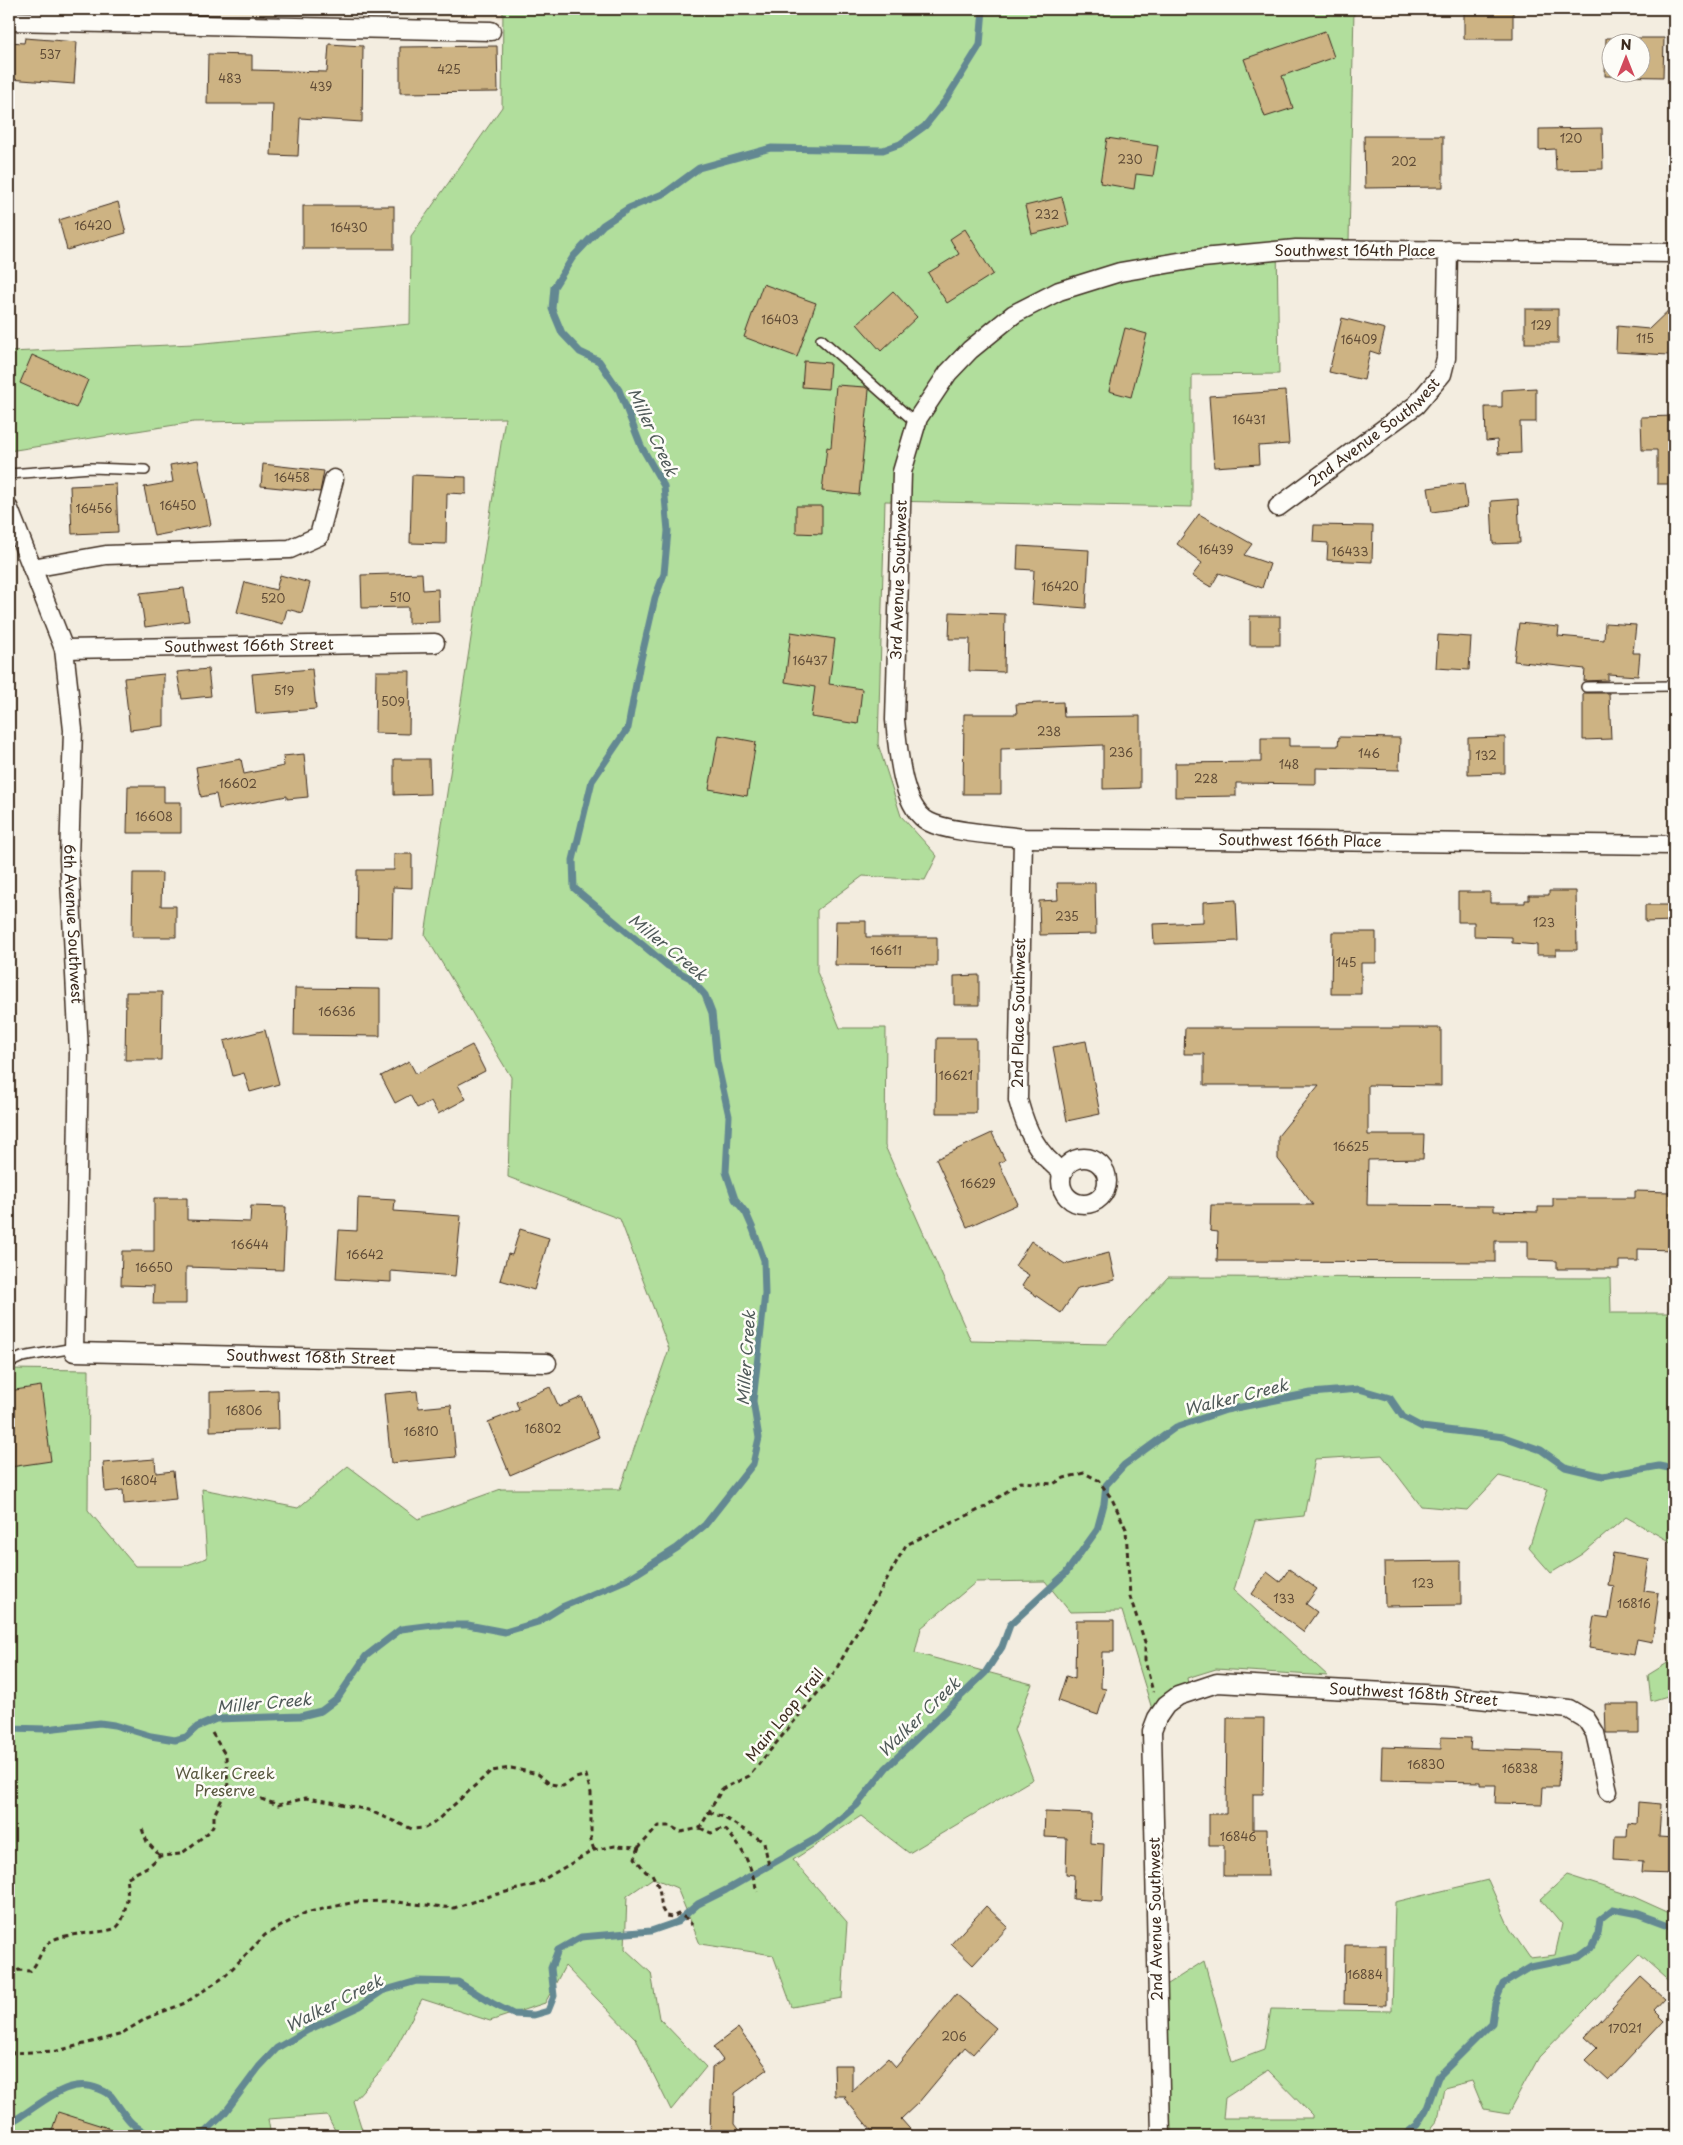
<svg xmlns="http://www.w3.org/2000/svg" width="1683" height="2145" font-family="'Playpen Sans',sans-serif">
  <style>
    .built { fill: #e8dcc4 }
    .green { fill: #b1de9c; stroke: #76845d; fill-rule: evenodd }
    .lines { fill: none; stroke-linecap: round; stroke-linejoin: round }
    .stream { stroke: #648892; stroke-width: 7 }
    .building { fill: #cdb383; stroke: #3b2a1e; fill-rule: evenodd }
    .lane-casing { stroke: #3b2a1e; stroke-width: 12 }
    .street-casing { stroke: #3b2a1e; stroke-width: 21 }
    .path { stroke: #3b2a1e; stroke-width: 3; stroke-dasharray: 5 4; stroke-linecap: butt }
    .lane { stroke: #fdfcf7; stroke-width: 9 }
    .street { stroke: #fdfcf7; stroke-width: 18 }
    .labels { text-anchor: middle; stroke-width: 5; stroke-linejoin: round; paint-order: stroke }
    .number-label { font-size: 12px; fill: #604c37 }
    .street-label { font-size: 15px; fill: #3b2a1e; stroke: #fdfcf7 }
    .park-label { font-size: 15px; fill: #58573e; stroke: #fdfcf7 }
    .water-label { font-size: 16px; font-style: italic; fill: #4f5958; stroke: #fdfcf7 }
  </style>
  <rect width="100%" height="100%" fill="#f3ede0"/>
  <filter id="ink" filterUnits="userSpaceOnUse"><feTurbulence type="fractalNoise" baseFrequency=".02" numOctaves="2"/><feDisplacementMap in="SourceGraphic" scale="10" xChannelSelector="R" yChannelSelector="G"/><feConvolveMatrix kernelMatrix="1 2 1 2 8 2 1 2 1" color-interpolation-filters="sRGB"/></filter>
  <g filter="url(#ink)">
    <!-- built -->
    <polygon class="built" points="23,9 523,9 523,18 47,10"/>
    <!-- green -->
    <g class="green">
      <path d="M503 9H1354L1349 241 1277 243 1279 374 1192 375V507L885 501 878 744 901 816 937 856 925 880 863 876 817 910V972L840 1028H886L885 1146 971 1341 1106 1344 1168 1277 1610 1278 1611 1313H1674V1544L1626 1517 1582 1554 1551 1573 1529 1548 1548 1489 1499 1476 1467 1510 1421 1506 1382 1455 1315 1459 1304 1516 1255 1521 1234 1590 1328 1676 1216 1669 1187 1678 1188 1684C1172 1690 1162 1695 1152 1709L1122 1611 1070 1612 1045 1581 976 1582 921 1628 915 1653 1032 1684 1014 1730 1033 1779 909 1853 861 1816 793 1860 847 1922 842 1998 792 2007 773 1955 700 1944 677 1888 653 1878 627 1896 625 1949 651 1973 659 2018 706 2067 671 2110 636 2039 565 1966 545 2003 490 2021 422 1999 387 2064 353 2101 364 2136H338L327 2115 268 2119 271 2136H9V1369L89 1370 88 1510 135 1566H184L207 1558 202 1489 298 1508 348 1466 418 1519 501 1489H620L669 1349 620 1219 508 1177 511 1077 425 935 505 418 194 422 9 451V352L193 344 410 324 411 236 502 107Z"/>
      <polygon points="1674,1659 1674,1694 1651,1701 1648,1675"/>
      <path d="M1567 1875 1632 1896 1674 1915V1984L1640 1954 1539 2057 1508 2114 1484 2110 1472 2081 1444 2088 1438 2120 1425 2136H1170L1165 1986 1204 1961 1232 2062 1264 2050 1271 2009 1392 2011 1395 1902 1488 1880 1510 1929 1530 1958 1555 1955 1562 1924 1541 1899ZM1268 2070 1312 2115V2118H1223L1225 2098Z"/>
    </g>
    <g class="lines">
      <!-- stream -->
      <g class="stream">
        <polyline points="9,1728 46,1729 100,1723 114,1725 151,1736 175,1740 186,1737 197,1727 216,1719 301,1716 321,1711 337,1699 366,1656 401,1629 433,1625 468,1625 505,1632 538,1622 562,1607 628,1579 677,1548 705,1525 753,1464 759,1438 753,1401 765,1294 764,1260 753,1229 746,1213 735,1199 726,1172 729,1116 717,1062 712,1013 705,995 690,978 668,966 574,888 573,860 592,781 628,728 639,668 655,598 664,574 668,531 664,486 641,446 619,390 599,361 580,352 562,333 552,309 554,287 573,257 603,225 629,208 665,193 699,168 771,148 883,150 900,144 925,126 945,101 980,45 983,9"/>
        <path d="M9 2123C37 2110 65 2074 99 2089 104 2091 109 2093 112 2097 127 2117 128 2125 153 2136"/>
        <polyline points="196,2136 204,2133 224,2114 259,2067 277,2048 308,2030 360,2006 382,1991 417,1981 458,1982 492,2003 513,2014 534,2015 548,2011 554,1996 551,1968 558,1950 581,1937 651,1931 677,1922 698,1904 726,1890 817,1838 857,1805 886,1768 985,1673 1002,1647 1010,1625 1066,1573 1097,1530 1104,1504 1106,1485 1124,1465 1176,1427 1226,1410 1311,1393 1359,1389 1390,1398 1403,1417 1422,1427 1504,1437 1541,1450 1565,1467 1603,1476 1659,1466 1674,1469"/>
        <polyline points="1403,2136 1417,2125 1426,2110 1438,2077 1492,2023 1495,2003 1503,1984 1531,1967 1579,1957 1591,1948 1598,1934 1600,1919 1613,1909 1639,1914 1674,1927"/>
      </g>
    </g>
    <!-- building -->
    <g class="building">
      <polygon points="1464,9 1513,10 1513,39 1464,39"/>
      <polygon points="1325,31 1334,57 1282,76 1293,108 1265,117 1244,59"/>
      <polygon points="25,38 77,42 74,84 9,79 9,42 24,43"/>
      <path d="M1606 38H1664L1663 77 1605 76ZM1610 42H1640V72H1610Z"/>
      <polygon points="329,44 363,46 362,122 300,118 298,156 271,155 273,104 207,104 208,54 252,55 252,70 327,72"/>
      <polygon points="497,46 498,92 400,93 400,47"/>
      <polygon points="1602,128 1603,169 1556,170 1555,149 1539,150 1539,129"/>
      <polygon points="1364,136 1443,136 1443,187 1365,188"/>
      <polygon points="1107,138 1158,146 1153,176 1136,174 1134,189 1100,183"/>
      <polygon points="1062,197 1069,225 1032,234 1025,206"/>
      <polygon points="118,202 126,233 67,250 59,220"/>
      <rect x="303" y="206" width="91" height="43"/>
      <polygon points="965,229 993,274 947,303 928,273 959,254 950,239"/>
      <polygon points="763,284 816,303 797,357 744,337"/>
      <polygon points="893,291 917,317 881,351 857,324"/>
      <polygon points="1674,305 1674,350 1669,355 1616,352 1617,326 1649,329"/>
      <rect x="1525" y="309" width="33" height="34"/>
      <polygon points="1342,318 1385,329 1379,354 1370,351 1364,380 1329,372"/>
      <polygon points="1125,328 1147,334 1131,397 1109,391"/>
      <polygon points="32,355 88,380 76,408 20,383"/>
      <polygon points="804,361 830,363 828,389 802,387"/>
      <polygon points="836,385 865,387 869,390 859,495 822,491 827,447 831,448"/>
      <polygon points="1536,388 1536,422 1520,422 1521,453 1498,454 1497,440 1486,441 1485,407 1502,407 1502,390"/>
      <polygon points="1285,391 1289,444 1258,446 1259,464 1214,467 1209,396"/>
      <polygon points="1674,416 1674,484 1657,484 1657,450 1642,450 1641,417"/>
      <polygon points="198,460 211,525 154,536 144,487 173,482 170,465"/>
      <polygon points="263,464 324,471 320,492 261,486"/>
      <polygon points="412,475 466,477 466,494 447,493 446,544 410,543"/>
      <polygon points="1464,483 1467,507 1432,512 1428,488"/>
      <polygon points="116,484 118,532 72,534 70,486"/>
      <polygon points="1518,499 1520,543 1493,544 1491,501"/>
      <polygon points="796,506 822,506 822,534 796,533"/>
      <polygon points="1199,514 1252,544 1244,555 1270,564 1262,588 1219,573 1211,587 1192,576 1202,563 1177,544"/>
      <polygon points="1314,525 1373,526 1372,562 1327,560 1328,543 1313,542"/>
      <polygon points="1018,546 1089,550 1086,608 1032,604 1034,570 1017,569"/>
      <polygon points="422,573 423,590 438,589 439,622 408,623 408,607 362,608 361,575"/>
      <polygon points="280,575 310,583 302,613 287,609 283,624 237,612 245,582 276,590"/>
      <polygon points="184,588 189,621 145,627 140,593"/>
      <polygon points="950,612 1005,614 1004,672 969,671 970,639 949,639"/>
      <rect x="1250" y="616" width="30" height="29"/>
      <polygon points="1519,623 1559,627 1558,636 1604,640 1605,623 1636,625 1633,653 1640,653 1638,676 1608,674 1608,680 1584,681 1585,669 1514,661"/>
      <polygon points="791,632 835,639 829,684 862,689 858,724 811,717 815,687 785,682"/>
      <polygon points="1438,635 1471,637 1469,670 1436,668"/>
      <polygon points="208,669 211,696 182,699 177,672"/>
      <polygon points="312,669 316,709 256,714 252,674"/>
      <polygon points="376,671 410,671 409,734 375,733"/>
      <polygon points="164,674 164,726 130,730 124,678"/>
      <polygon points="1583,693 1609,693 1611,739 1583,740"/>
      <polygon points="1063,702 1064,717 1140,716 1140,788 1103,789 1103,745 1001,749 1001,794 963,794 964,714 1017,714 1016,704"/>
      <polygon points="719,735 756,742 747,796 709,789"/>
      <polygon points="1339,737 1400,738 1399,770 1316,768 1316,784 1236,783 1236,796 1175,797 1175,763 1261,762 1261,738 1289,738 1289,746 1338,746"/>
      <polygon points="1505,737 1505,773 1468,774 1468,738"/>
      <polygon points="304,754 308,797 287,799 287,796 219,809 216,794 201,797 196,767 241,759 244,774 284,766 283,756"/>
      <polygon points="394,759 429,759 430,794 394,795"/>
      <polygon points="128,786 164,786 164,802 181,802 181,833 127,833"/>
      <polygon points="394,854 412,854 412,888 393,887 392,938 356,937 357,870 394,870"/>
      <polygon points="133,873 162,873 161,906 176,906 176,937 132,937"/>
      <polygon points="1057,883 1095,883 1096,934 1040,935 1039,901 1058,900"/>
      <polygon points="1549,891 1576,891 1577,950 1556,950 1556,955 1537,955 1537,945 1512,943 1512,937 1474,936 1474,922 1458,922 1458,892 1490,892 1490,903 1525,903 1525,900 1529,900 1529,895 1549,895"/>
      <polygon points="1236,900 1238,941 1154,944 1153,924 1203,922 1203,902"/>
      <polygon points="1645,905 1674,905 1674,921 1645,922"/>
      <polygon points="836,921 866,921 866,937 937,937 937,966 835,965"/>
      <polygon points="1332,932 1376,932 1376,963 1361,963 1361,994 1331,994"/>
      <polygon points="979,975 979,1005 954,1005 954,976"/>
      <polygon points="295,988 380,989 380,1036 294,1035"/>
      <polygon points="126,992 162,992 161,1060 125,1060"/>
      <polygon points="1185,1028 1441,1028 1441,1086 1368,1085 1368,1135 1424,1135 1423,1159 1368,1160 1367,1205 1494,1206 1494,1211 1538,1212 1538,1207 1553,1207 1553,1198 1635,1198 1635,1191 1671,1192 1671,1205 1674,1205 1674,1250 1638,1249 1638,1261 1619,1261 1619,1269 1557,1269 1557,1261 1528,1260 1528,1241 1495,1241 1495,1262 1217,1261 1218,1232 1210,1231 1211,1205 1313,1205 1278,1159 1278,1136 1319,1085 1204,1085 1204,1054 1184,1054"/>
      <polygon points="265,1030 279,1084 250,1092 244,1073 233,1076 224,1041"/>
      <polygon points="937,1038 976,1038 976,1113 936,1113"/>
      <polygon points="1086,1041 1100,1114 1067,1121 1053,1047"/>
      <polygon points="472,1045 485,1071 458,1085 466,1099 438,1114 431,1101 417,1108 410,1095 395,1103 381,1076 409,1061 416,1074"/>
      <polygon points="992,1133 1005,1160 999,1163 1018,1204 967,1227 936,1159"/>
      <polygon points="154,1198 187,1198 187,1220 250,1222 251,1206 286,1207 283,1270 186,1267 186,1304 153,1304 154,1286 121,1285 122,1251 154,1251"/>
      <polygon points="358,1198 395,1200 394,1211 461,1216 455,1276 391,1271 391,1282 336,1279 339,1230 357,1231"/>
      <polygon points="520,1229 549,1238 534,1290 500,1280 508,1254 512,1255"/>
      <polygon points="1031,1241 1065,1264 1109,1253 1115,1280 1078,1288 1061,1313 1022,1286 1029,1275 1015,1266"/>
      <polygon points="41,1386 51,1461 10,1467 9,1391"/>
      <polygon points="550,1387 559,1407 582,1397 599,1437 510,1475 488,1422 519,1410 516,1402"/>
      <polygon points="278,1390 279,1429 210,1431 210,1392"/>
      <polygon points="417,1391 419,1408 451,1405 456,1457 391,1463 384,1394"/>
      <polygon points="155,1459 156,1473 173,1471 176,1499 124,1504 123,1490 105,1492 103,1463"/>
      <polygon points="1613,1553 1649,1559 1644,1591 1659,1593 1652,1642 1637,1639 1634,1655 1589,1648 1594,1616 1609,1618 1614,1586 1608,1585"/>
      <polygon points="1461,1561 1461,1605 1385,1606 1384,1562"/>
      <polygon points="1289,1569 1317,1589 1306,1604 1317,1612 1303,1632 1252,1594 1267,1572 1280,1582"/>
      <polygon points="1076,1620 1114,1620 1114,1652 1102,1652 1101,1688 1106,1689 1098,1715 1058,1701 1066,1676 1075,1679"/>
      <polygon points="1605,1704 1639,1704 1639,1733 1606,1733"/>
      <polygon points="1227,1718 1264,1718 1263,1794 1253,1794 1253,1829 1267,1829 1268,1876 1224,1876 1224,1845 1209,1845 1209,1814 1226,1814"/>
      <polygon points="1441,1737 1471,1738 1470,1749 1560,1752 1558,1787 1543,1787 1542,1804 1495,1803 1496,1785 1480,1785 1480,1782 1381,1780 1382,1747 1441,1749"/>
      <polygon points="1638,1802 1661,1804 1659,1837 1674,1838 1674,1874 1642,1873 1643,1861 1614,1859 1615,1836 1627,1836 1628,1823 1637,1824"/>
      <polygon points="1045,1812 1091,1814 1090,1843 1104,1844 1102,1901 1073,1899 1074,1875 1066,1874 1067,1838 1044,1837"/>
      <polygon points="986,1906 1008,1927 973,1965 951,1944"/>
      <polygon points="1345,1945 1386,1945 1386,2005 1344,2004"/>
      <polygon points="1641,1977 1664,1998 1653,2010 1664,2021 1608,2081 1585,2060 1597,2048 1585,2037"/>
      <polygon points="956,1994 996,2028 973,2054 965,2047 919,2102 901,2119 916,2136 876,2136 844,2098 846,2096 835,2096 834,2065 852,2065 852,2091 888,2058 896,2067"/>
      <polygon points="738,2028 768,2069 735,2093 734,2124 743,2136 710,2136 712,2068 723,2060 713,2047"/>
      <polygon points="58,2112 121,2132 121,2136 50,2136"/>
    </g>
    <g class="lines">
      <defs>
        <g id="lane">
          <polyline points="821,339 916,423"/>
          <polyline points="9,474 91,468 145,470"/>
          <polyline points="1586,687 1674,686"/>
          <polyline points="9,1363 22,1357 74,1348"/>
        </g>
        <g id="street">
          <polyline points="9,21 491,31"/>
          <path id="s1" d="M1674 253 1296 249 1202 258 1120 272 1059 291 1014 314 970 350 948 373 918 418 902 472 895 720C898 747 901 808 929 822 948 832 999 835 1023 838L1674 845"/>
          <path id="s2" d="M1278 507 1416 405 1442 374 1446 358 1448 250"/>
          <path id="s3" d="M9 509 64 649 73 730 69 859 79 1051 74 1352 547 1363"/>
          <polyline points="32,568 106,555 290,549 319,536 334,479"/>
          <path id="s4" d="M64 649 435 643"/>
          <path d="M1023 838 1018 1100C1026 1129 1037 1155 1063 1172"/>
          <circle cx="1084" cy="1181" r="23"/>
          <path id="s5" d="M1161 2136 1152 1731 1157 1718 1166 1705 1178 1696 1217 1683 1443 1695 1569 1709 1586 1719 1595 1733 1608 1791"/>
        </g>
      </defs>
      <!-- lane casing -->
      <use href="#lane" class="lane-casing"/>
      <!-- street casing -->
      <use href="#street" class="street-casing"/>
      <!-- path -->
      <g class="path">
        <polyline points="212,1733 226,1756 228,1787"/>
        <polyline points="709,1812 723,1817 764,1842 769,1866"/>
        <path d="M700 1828 711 1833 724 1828C743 1848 751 1864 757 1892"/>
        <polyline points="142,1829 147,1842 160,1856"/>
        <polyline points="639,1847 635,1858 646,1872 652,1874 659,1888 662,1909 666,1916 672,1917 678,1914 687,1919 692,1925"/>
        <path d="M9 1974 19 1970 30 1971C40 1962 40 1947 53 1940 68 1932 109 1934 117 1927 122 1922 124 1916 125 1909 128 1898 128 1890 126 1878L149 1866 160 1856 181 1854 209 1832 214 1824V1815L228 1787 278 1805 306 1798 331 1802 368 1810 412 1829 425 1828 434 1823 491 1771 511 1768 538 1774 550 1784 563 1786 576 1778 586 1775 591 1793V1841L594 1850"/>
        <polyline points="9,2053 57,2051 119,2035 147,2018 185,2003 224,1977 265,1935 305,1913 355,1902 386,1901 454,1908 490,1896 534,1885 594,1850 615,1846 639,1847 659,1826 670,1826 681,1832 700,1828 722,1789 749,1776 834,1673 906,1545 985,1507 1020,1482 1053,1484 1064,1478 1084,1473 1098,1480 1112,1499 1126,1529 1130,1597 1145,1642 1145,1661 1153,1692"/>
      </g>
      <!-- lane -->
      <use href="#lane" class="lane"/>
      <!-- street -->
      <use href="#street" class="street"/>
    </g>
  </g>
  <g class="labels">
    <!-- number labels -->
    <g class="number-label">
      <text x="50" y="59">537</text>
      <text x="449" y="74">425</text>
      <text x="230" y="83">483</text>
      <text x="321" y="91">439</text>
      <text x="1571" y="143">120</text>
      <text x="1130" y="164">230</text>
      <text x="1404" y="166">202</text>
      <text x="1047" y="219">232</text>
      <text x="93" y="230">16420</text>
      <text x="349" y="232">16430</text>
      <text x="780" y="324">16403</text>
      <text x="1541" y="330">129</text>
      <text x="1645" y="343">115</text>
      <text x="1359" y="344">16409</text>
      <text x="1249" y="424">16431</text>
      <text x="292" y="482">16458</text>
      <text x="178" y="510">16450</text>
      <text x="94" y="513">16456</text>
      <text x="1216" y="554">16439</text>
      <text x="1350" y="556">16433</text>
      <text x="1060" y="591">16420</text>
      <text x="400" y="602">510</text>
      <text x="273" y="603">520</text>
      <text x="810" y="665">16437</text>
      <text x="284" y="695">519</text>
      <text x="393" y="706">509</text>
      <text x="1049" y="736">238</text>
      <text x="1121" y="757">236</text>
      <text x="1369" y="758">146</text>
      <text x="1486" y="760">132</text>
      <text x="1289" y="769">148</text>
      <text x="1206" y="783">228</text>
      <text x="238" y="788">16602</text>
      <text x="154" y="821">16608</text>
      <text x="1067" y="921">235</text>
      <text x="1544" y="927">123</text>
      <text x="886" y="955">16611</text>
      <text x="1346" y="967">145</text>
      <text x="337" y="1016">16636</text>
      <text x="956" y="1080">16621</text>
      <text x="1351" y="1151">16625</text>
      <text x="978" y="1188">16629</text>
      <text x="250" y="1249">16644</text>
      <text x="365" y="1259">16642</text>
      <text x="154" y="1272">16650</text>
      <text x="244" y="1415">16806</text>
      <text x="543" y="1433">16802</text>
      <text x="421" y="1436">16810</text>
      <text x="139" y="1485">16804</text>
      <text x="1423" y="1588">123</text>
      <text x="1284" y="1603">133</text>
      <text x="1634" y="1608">16816</text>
      <text x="1426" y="1769">16830</text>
      <text x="1520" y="1773">16838</text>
      <text x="1238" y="1841">16846</text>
      <text x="1365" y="1979">16884</text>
      <text x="1625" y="2033">17021</text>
      <text x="954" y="2041">206</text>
    </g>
    <!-- street labels -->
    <g class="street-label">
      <text x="1355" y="256">Southwest 164th Place</text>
      <text dy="5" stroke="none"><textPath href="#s2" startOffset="122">2nd Avenue Southwest</textPath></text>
      <text transform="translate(899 580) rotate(-88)" y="5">3rd Avenue Southwest</text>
      <text dy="5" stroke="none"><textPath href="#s4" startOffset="185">Southwest 166th Street</textPath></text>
      <text dy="5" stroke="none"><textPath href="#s1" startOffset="1601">Southwest 166th Place</textPath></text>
      <text dy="5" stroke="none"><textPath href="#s3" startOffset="426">6th Avenue Southwest</textPath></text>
      <text transform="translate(1019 1013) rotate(-89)" y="5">2nd Place Southwest</text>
      <text dy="5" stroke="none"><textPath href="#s3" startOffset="1091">Southwest 168th Street</textPath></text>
      <text dy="5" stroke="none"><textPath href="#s5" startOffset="688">Southwest 168th Street</textPath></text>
      <text transform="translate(785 1715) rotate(-51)" y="5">Main Loop Trail</text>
      <text transform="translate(1156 1919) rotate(-91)" y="5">2nd Avenue Southwest</text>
    </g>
    <!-- park labels -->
    <g class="park-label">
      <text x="225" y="1779">Walker Creek<tspan x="225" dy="17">Preserve</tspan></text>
    </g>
    <!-- water labels -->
    <g class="water-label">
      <text transform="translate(653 432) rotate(65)" y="6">Miller Creek</text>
      <text transform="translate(668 947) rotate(39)" y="6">Miller Creek</text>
      <text transform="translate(746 1358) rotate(-86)" y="6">Miller Creek</text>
      <text transform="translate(1236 1397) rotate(-14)" y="6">Walker Creek</text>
      <text transform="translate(264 1703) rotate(-5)" y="6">Miller Creek</text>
      <text transform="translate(919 1717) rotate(-44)" y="6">Walker Creek</text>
      <text transform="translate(334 2003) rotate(-27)" y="6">Walker Creek</text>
    </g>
  </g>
  <!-- margin -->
  <rect width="1683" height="2145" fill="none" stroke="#fdfcf7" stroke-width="30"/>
  <rect x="15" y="15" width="1653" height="2115" fill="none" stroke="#3b2a1e" stroke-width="2" filter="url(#ink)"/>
  <!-- north arrow -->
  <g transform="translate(1626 58)"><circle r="24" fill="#fdfcf7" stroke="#afa8a0"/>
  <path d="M0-4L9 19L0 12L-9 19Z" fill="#d1495b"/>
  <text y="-8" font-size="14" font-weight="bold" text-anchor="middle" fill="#3b2a1e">N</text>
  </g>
</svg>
